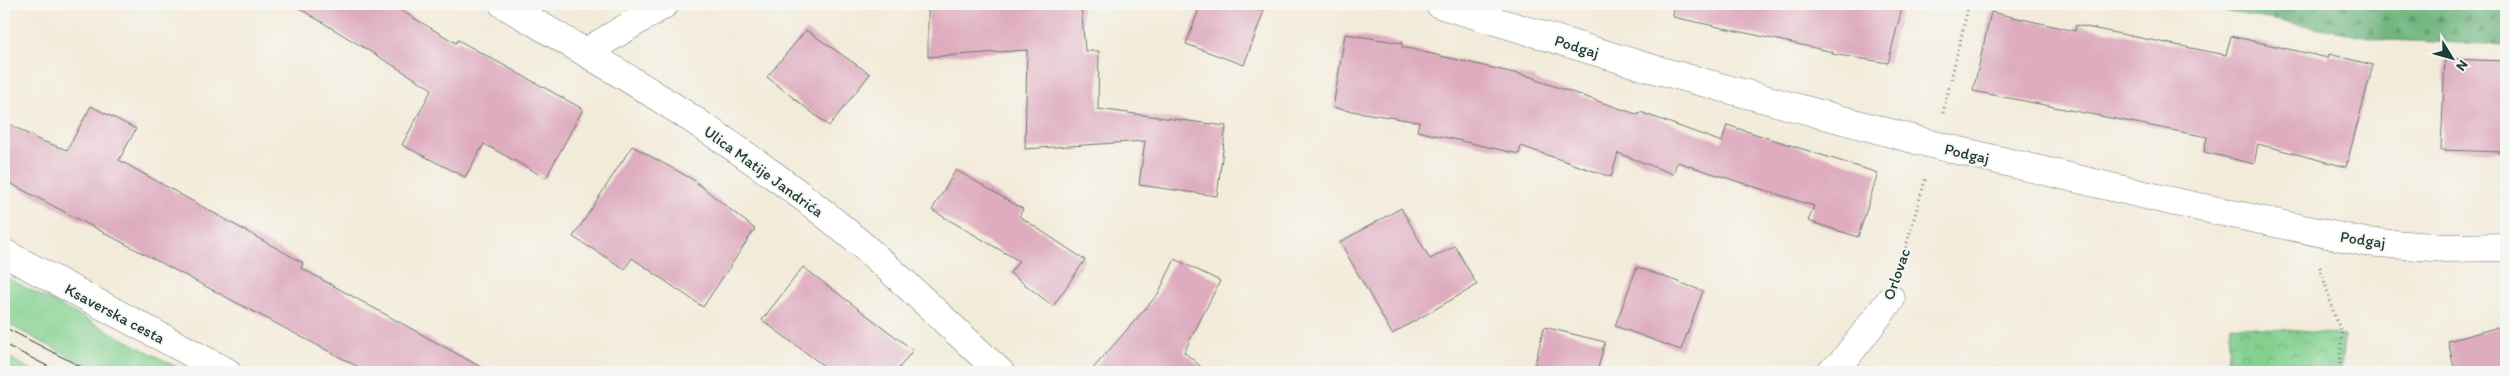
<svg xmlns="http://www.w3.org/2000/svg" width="2510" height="376" font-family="Itim,sans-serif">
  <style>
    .grass { fill: #83d08f; stroke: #518662 }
    .forest { fill: url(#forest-firs); stroke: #447857 }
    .park { fill: url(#park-crowns); stroke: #518662 }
    .building { fill: #deabbf }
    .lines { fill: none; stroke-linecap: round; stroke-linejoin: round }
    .minor-casing { stroke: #697a6e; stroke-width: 29 }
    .secondary-casing { stroke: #697a6e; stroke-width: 29 }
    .path { stroke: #697a6e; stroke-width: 3; stroke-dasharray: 1 4; stroke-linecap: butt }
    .minor { stroke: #fff; stroke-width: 28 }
    .secondary { stroke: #fff; stroke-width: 28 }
    .tram { stroke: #1f3d34; stroke-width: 1 }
    .labels { text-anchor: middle; stroke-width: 4; stroke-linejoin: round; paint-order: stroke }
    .street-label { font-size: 16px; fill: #1f3d34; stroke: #f6f6f2 }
  </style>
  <defs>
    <pattern id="forest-firs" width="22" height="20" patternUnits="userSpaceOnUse" patternTransform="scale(1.25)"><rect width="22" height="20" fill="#6ab27a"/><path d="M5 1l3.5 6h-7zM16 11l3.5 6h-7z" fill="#579265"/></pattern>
    <pattern id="park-crowns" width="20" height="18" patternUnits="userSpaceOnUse" patternTransform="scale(1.25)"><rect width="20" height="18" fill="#83d08f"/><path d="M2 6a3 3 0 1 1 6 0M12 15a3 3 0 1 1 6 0" fill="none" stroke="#6baa76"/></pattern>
  </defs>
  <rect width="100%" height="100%" fill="#f6f6f2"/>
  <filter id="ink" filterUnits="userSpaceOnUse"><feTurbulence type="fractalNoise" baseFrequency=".02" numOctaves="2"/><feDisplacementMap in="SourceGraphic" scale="10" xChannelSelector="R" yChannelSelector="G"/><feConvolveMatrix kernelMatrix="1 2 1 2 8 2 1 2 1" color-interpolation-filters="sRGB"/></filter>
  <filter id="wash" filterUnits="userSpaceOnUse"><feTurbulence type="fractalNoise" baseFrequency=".0096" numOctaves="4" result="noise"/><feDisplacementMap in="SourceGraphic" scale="20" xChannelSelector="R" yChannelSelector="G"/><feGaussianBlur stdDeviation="1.12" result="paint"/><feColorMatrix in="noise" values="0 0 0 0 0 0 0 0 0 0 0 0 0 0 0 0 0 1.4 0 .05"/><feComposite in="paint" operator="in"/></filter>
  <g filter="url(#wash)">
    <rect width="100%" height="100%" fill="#f3ebd9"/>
    <!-- grass -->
    <g class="grass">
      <polygon points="4,276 186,372 99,372 4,322"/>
      <polygon points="4,355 36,372 4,372"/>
    </g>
    <!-- forest -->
    <polygon class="forest" points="2184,4 2506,4 2506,45 2386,40"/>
    <!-- park -->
    <polygon class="park" points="2231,325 2344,335 2341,372 2226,372"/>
    <g id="blocks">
      <!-- building -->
      <g class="building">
        <polygon points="292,4 390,4 456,43 458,40 583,109 546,178 484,144 465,177 402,145 432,89"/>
        <polygon points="928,4 1081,4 1085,51 1099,51 1098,109 1226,126 1217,196 1139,185 1145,141 1025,149 1027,50 928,57"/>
        <polygon points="1201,4 1245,4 1264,11 1244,65 1186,44"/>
        <polygon points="1674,4 1903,4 1888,63 1832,54 1833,52 1673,17"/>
        <polygon points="1991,12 2075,31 2076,25 2226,55 2231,36 2328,58 2329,54 2373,65 2346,167 2258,144 2254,164 2204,152 2207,137 1973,91"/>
        <polygon points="806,30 870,74 829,126 767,77"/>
        <polygon points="1345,34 1402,43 1402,47 1536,78 1536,80 1639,115 1640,112 1722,142 1727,125 1878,173 1858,237 1808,221 1814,206 1677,162 1673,174 1618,153 1611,177 1521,146 1519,154 1417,131 1419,122 1333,108"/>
        <polygon points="2445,59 2506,61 2506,152 2441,150"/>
        <polygon points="91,106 136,129 119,160 303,263 301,268 490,372 368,372 4,180 4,121 39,140 67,150"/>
        <polygon points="632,146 692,179 755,229 703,307 632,258 625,269 573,237"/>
        <polygon points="956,170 1023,209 1019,216 1085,260 1053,306 1010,273 1019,261 932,210"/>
        <polygon points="1401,208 1430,259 1455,246 1477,285 1392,334 1340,242"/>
        <polygon points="1175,259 1220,281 1184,352 1207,372 1090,372 1158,294"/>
        <polygon points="803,267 913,350 896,372 832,372 762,320"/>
        <polygon points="1637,267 1703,291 1681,350 1615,326"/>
        <polygon points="2506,325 2506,372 2455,372 2448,341"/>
        <polygon points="1544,327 1605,342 1597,372 1533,372"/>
      </g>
    </g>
  </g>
  <g filter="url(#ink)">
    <use href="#blocks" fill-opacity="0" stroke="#697a6e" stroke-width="1"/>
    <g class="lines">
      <defs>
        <g id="minor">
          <path d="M503 4C608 65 712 127 808 201 876 253 937 314 1000 372"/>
          <polyline points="1439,4 1650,68 1935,145 2166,200 2365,242 2446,248 2506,247"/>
          <polyline points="586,52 665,4"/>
          <polyline points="1831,372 1841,364 1891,299"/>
        </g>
        <polyline id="secondary" points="4,253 227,372"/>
      </defs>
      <!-- minor casing -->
      <use href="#minor" class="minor-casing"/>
      <!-- secondary casing -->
      <use href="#secondary" class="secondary-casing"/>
      <!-- path -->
      <g class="path">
        <polyline points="1943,113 1969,4"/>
        <polyline points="1900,267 1926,177"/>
        <polyline points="2320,267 2336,320 2342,332 2339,372"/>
      </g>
      <!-- minor -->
      <use href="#minor" class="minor"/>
      <!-- secondary -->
      <use href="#secondary" class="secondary"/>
      <!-- tram -->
      <g class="tram">
        <polyline points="4,327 91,372"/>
        <polyline points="4,344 59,372"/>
      </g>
    </g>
  </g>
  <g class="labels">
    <!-- street labels -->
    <g class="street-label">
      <text transform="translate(1577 46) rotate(17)" y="6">Podgaj</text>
      <text transform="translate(1967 153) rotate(13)" y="6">Podgaj</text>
      <text transform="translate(764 171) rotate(36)" y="6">Ulica Matije Jandrića</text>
      <text transform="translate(2363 239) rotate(8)" y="6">Podgaj</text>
      <text transform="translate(1896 274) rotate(-71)" y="6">Orlovac</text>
      <text transform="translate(115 313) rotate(28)" y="6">Ksaverska cesta</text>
    </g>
  </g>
  <!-- margin -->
  <rect width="2510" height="376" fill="none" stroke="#f6f6f2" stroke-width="20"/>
  <!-- north arrow -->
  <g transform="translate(2452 58) rotate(127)" stroke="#f6f6f2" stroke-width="4" paint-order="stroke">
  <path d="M0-4L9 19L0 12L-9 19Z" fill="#1f3d34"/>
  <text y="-8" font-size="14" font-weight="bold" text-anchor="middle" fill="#1f3d34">N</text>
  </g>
</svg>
